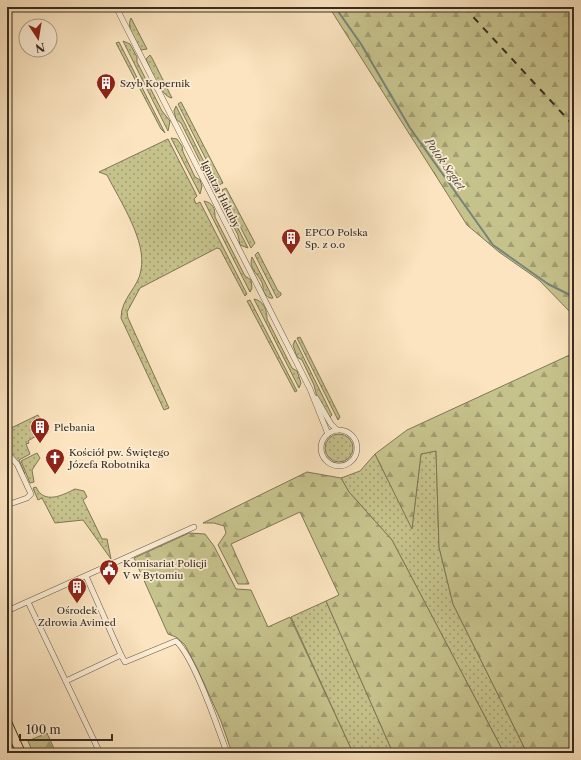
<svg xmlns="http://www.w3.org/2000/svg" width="581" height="760" font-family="'Libre Caslon Text',serif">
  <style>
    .grass { fill: url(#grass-dots); stroke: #7f7756 }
    .forest { fill: url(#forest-firs); stroke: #7f7756 }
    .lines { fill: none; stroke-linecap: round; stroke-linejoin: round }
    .stream { stroke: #768477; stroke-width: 2 }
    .minor-casing { stroke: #695a48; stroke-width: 6 }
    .trunk-casing { stroke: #382c20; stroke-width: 10 }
    .minor { stroke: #fcedd5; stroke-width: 5 }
    .trunk { stroke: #eec280; stroke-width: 8 }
    .tram { stroke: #382c20; stroke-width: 1 }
    .rail { stroke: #382c20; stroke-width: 2; stroke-dasharray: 7 7; stroke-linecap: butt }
    .labels { text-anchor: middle; stroke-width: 3.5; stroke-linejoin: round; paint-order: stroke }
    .poi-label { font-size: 10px; fill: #382c20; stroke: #fcedd5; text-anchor: start }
    .street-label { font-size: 10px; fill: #382c20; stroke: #fcedd5 }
    .water-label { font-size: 11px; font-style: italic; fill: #525144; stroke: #fcedd5 }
  </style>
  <defs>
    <pattern id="grass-dots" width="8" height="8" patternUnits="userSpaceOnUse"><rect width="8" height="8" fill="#c6c28c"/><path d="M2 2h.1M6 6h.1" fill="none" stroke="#a29e72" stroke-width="1.8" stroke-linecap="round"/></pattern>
    <pattern id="forest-firs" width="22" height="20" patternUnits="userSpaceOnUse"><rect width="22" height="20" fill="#c6c28c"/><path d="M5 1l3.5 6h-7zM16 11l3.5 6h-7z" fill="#a29e72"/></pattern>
  </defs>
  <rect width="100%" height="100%" fill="#fbe4bf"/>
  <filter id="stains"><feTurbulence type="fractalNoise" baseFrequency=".005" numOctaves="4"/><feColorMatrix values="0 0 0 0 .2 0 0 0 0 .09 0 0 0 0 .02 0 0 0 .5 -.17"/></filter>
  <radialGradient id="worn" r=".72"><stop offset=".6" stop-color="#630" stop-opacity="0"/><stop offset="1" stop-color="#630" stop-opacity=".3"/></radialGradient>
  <!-- grass -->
  <g class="grass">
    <path d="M131 18 147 49 141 50C136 41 126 28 131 18Z"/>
    <polygon points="123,41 130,44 137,57 137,62 162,111 170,121 168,131"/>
    <polygon points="119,42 165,133 161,129 116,43"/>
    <path d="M150 55 152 58 172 98C161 97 150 68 146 59Z"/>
    <polygon points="181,102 223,183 219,185 178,104"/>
    <path d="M176 106 216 186C208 184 206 180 206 173L181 123 176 119 174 111Z"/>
    <polygon points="171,138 177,139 182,146 183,152 195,177 200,180 202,186 200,194"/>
    <path d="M168 139 197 196 194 199 196 204 200 202 247 294 245 296 220 249 217 248 140 288 127 312 128 318 169 408 164 410 121 318C121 298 139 287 141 270 147 241 120 201 107 175L99 172Z"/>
    <polygon points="226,188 255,243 251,248 222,190"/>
    <polygon points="220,193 248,248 240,245 238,235 225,210 219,202"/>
    <path d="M204 201C213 203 215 208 215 217L245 276 251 280 252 288 250 292Z"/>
    <polygon points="258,252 278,291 281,293 281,295 277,298 255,255"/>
    <path d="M252 257 273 298C268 299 266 295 263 291 265 276 247 272 252 257Z"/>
    <path d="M254 299C264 301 267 310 267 319L292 368 297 371 301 383 299 388Z"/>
    <polygon points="250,300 297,391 295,392 247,301"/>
    <polygon points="300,337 340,417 338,420 297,338"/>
    <polygon points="295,340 332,415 330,417 317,397 314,385 302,360 297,357 293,345"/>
    <polygon points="38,415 48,433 43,435 41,433 28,441 29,443 26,444 30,454 19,460 25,474 24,473 7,447 7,430"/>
    <circle cx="339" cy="448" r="14"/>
    <polygon points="436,451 439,547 453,604 527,753 504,753 392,540 349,492 341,478 360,471 375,454 412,528 421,454"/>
    <polygon points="37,453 40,458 32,470 34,482 30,483 21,461"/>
    <path d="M36 487C44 505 63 495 75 489L84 491 87 497 83 500 102 539H107L111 559 83 520 55 523 42 498 38 500 33 488Z"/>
    <polygon points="326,601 393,753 353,753 291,617"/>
  </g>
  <!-- forest -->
  <g class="forest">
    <polygon points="329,7 574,7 574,316 539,280 499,252 467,225"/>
    <polygon points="574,353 574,753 527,753 453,604 439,547 436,451 421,454 412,529 375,454 407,430"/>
    <polygon points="307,472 341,478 349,492 392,540 504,753 393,753 326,601 339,595 300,512 231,544 249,584 238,584 218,545 226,533 224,526 214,523 203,523"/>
    <polygon points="189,533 205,534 214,546 236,589 251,590 268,627 290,617 353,753 232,753 221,721 197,668 185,645 176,637 168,634 134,558"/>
    <polygon points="47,733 56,753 33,753 28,741"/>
  </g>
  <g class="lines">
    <!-- stream -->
    <polyline class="stream" points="335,7 361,44 410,128 493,245 548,284 574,297"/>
    <defs>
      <g id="minor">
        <polyline points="116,7 310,389 328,434"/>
        <polyline points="316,398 331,424 337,430"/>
        <circle cx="339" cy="448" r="18"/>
        <polyline points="7,453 17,464 31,494 27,498 7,505"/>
        <polyline points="28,602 100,753"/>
        <polyline points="7,611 194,527"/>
        <path d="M121 655 125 662 176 641C194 657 218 728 227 753"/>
        <polyline points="66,681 121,655 86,576"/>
      </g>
      <polyline id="trunk" points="7,744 11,753"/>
    </defs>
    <!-- minor casing -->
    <use href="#minor" class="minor-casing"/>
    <!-- trunk casing -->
    <use href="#trunk" class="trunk-casing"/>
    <!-- minor -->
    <use href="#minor" class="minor"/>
    <!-- trunk -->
    <use href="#trunk" class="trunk"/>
    <!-- tram -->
    <polyline class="tram" points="7,711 26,753"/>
    <!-- rail -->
    <polyline class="rail" points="464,7 574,126"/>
  </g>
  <!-- icons -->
  <defs>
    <symbol id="building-pin" viewBox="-11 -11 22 30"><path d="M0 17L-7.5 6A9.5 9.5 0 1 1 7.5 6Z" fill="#8f2418" stroke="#fcedd5"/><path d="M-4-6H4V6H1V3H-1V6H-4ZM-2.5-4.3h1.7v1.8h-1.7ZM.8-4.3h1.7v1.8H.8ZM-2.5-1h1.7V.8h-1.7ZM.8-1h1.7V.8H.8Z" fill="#fff"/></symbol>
    <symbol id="church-pin" viewBox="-11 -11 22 30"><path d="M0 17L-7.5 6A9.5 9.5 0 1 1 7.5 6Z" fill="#8f2418" stroke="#fcedd5"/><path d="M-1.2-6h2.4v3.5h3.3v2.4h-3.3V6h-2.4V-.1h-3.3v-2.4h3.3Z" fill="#fff"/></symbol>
    <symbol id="civic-pin" viewBox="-11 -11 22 30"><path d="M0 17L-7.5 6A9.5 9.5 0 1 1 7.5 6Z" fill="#8f2418" stroke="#fcedd5"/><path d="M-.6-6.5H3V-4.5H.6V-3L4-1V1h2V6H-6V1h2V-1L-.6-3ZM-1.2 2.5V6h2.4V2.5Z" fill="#fff"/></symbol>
  </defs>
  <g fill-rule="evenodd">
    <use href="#building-pin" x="95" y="72" width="22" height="30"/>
    <use href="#building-pin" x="280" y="227" width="22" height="30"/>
    <use href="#building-pin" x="29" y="416" width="22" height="30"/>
    <use href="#church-pin" x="44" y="447" width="22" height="30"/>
    <use href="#civic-pin" x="98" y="558" width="22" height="30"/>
    <use href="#building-pin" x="66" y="576" width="22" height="30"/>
  </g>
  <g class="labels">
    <!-- poi labels -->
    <g class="poi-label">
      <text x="120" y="87">Szyb Kopernik</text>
      <text x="305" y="236">EPCO Polska<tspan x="305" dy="12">Sp. z o.o</tspan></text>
      <text x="54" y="431">Plebania</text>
      <text x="69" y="456">Kościół pw. Świętego<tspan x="69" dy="12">Józefa Robotnika</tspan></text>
      <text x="123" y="567">Komisariat Policji<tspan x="123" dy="12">V w Bytomiu</tspan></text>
      <text x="77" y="614" text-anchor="middle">Ośrodek<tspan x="77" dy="12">Zdrowia Avimed</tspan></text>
    </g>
    <!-- street labels -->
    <g class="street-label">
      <text transform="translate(221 194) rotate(63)" y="4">Ignatza Hakuby</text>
    </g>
    <!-- water labels -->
    <g class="water-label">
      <text transform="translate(445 164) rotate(55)" y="4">Potok Segiet</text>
    </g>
  </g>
  <!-- margin -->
  <rect width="581" height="760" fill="none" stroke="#fbe4bf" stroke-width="24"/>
  <rect x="8" y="8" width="565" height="744" fill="none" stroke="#382c20" stroke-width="2"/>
  <rect x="12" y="12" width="557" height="736" fill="none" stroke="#382c20"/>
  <!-- north arrow -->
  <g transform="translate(38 38) rotate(168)"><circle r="19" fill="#fcedd5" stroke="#aea08d"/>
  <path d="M0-3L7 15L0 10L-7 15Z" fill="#8f2418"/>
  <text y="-6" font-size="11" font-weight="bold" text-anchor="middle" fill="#382c20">N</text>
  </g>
  <!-- scale -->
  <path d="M20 734v6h92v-6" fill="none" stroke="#382c20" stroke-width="2"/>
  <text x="26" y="734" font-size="12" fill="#382c20" stroke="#fcedd5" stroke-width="3" paint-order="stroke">100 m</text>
  <rect width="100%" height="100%" filter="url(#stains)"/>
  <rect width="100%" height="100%" fill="url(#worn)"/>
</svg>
